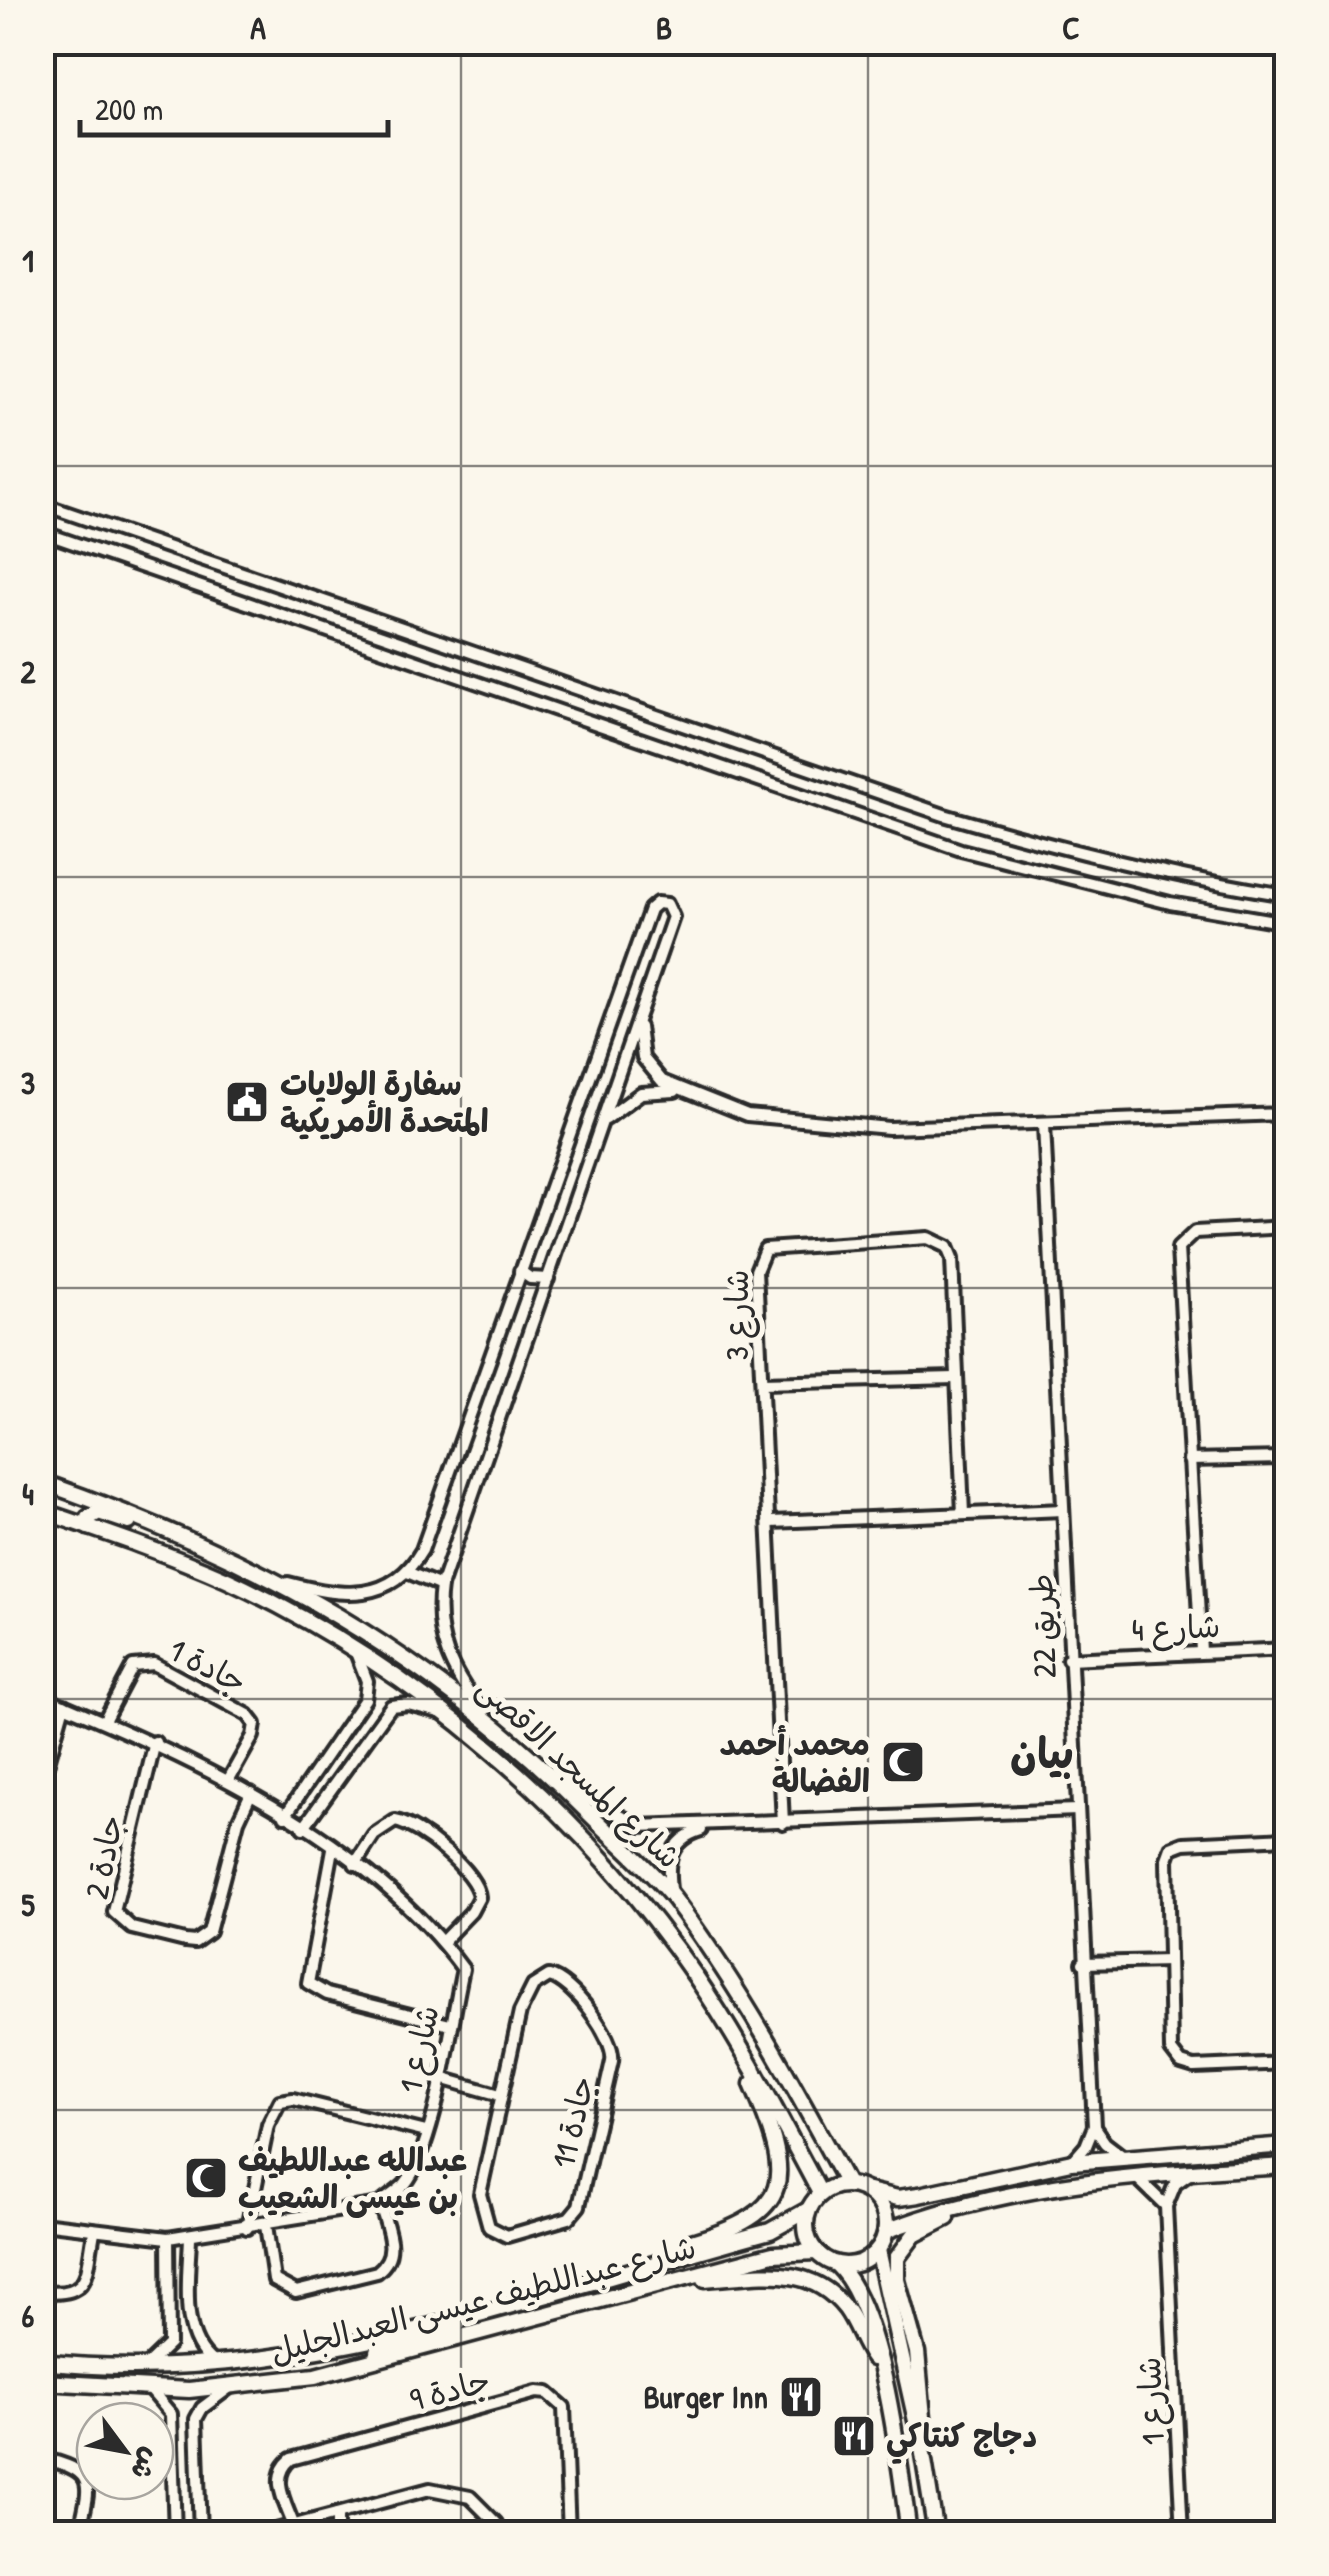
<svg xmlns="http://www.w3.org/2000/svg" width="1329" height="2576" font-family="'Patrick Hand','Playpen Sans Arabic',sans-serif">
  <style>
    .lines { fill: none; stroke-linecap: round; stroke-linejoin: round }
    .street-casing { stroke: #2b2b2b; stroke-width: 18 }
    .secondary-casing { stroke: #2b2b2b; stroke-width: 21 }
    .street { stroke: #fbf7ec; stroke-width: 10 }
    .secondary { stroke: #fbf7ec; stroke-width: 14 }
    .grid { fill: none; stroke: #2b2b2b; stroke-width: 2.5; stroke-opacity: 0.55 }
    .labels { text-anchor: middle; stroke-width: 10; stroke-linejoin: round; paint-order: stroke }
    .poi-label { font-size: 32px; font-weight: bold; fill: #2b2b2b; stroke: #fbf7ec; text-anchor: start }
    .street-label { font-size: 32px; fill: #2b2b2b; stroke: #fbf7ec }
    .district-label { font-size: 42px; font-weight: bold; fill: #2b2b2b; stroke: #fbf7ec }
    .neatline { fill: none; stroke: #2b2b2b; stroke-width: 4 }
    .grid-label { font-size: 32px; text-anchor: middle; font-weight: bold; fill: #2b2b2b }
  </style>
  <rect width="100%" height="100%" fill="#fbf7ec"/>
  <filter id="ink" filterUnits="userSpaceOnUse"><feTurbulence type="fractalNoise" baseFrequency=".01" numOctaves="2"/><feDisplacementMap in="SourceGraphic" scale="20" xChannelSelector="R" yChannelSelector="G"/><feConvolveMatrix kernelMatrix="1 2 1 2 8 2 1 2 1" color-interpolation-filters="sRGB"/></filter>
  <g filter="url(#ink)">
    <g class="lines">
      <defs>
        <g id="street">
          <path d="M42 504 944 815C1057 848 1170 877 1286 895"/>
          <polyline points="42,532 961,850 1170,903 1286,923"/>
          <polyline points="639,1027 643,1058 662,1081 747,1115 889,1128 1286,1114"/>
          <polyline points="606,1119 641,1093 675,1091"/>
          <polyline points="1044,1125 1094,2126 1086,2146 1073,2161"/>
          <polyline points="520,1271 530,1278 548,1279"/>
          <polyline points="762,1383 955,1378"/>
          <polyline points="1189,1460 1286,1458"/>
          <polyline points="771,1522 1063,1510"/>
          <polyline points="407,1572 441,1586"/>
          <path d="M288 1583C341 1597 391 1604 422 1550L650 909 657 903 667 904 673 917 441 1586C434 1637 451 1671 481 1710"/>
          <polyline points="1201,1651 1178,1248 1195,1232 1286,1227"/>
          <polyline points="1068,1659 1286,1649"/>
          <path d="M42 1696C191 1758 364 1835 463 1969 451 2021 436 2147 405 2184 398 2191 388 2197 380 2204L168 2238 42 2223"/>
          <polyline points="105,1719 133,1666 154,1664 248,1715 255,1724 253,1736 229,1779"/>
          <polyline points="155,1742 114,1912 132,1928 185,1941 195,1942 209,1932 238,1821 251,1793"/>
          <polyline points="42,1784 64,1705"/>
          <polyline points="565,1784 638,1826 1077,1810"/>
          <polyline points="285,1816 365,1699 367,1681 357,1655"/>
          <polyline points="783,1823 756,1271 765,1249 928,1238 947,1247 952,1259 963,1514"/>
          <polyline points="303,1828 391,1706 408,1704 439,1712"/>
          <polyline points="1286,1838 1184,1843 1171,1848 1167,1859 1171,2050 1181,2063 1194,2067 1286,2063"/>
          <polyline points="333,1849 308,1983 327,1994 450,2025"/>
          <path d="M355 1864 374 1835 395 1821C419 1825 477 1872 479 1897L471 1912 442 1942"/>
          <path d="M671 1896C666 1865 667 1840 701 1830"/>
          <polyline points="1083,1963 1169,1961"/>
          <path d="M549 1976C571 1980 616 2038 612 2061L579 2206 569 2218 507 2236 489 2227 480 2194 520 2012 533 1986Z"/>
          <polyline points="441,2078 500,2095"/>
          <polyline points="1094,2127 1105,2143 1122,2156"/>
          <polyline points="1136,2177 1166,2206"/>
          <path d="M266 2225 274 2280 296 2292 377 2272C401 2254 387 2229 380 2204"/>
          <polyline points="247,2228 268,2125 280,2101 293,2099 426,2132"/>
          <path d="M190 2237C189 2276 178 2337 214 2363"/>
          <path d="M42 2292C92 2298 86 2273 94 2232"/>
          <polyline points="145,2367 169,2344 168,2238"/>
          <polyline points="150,2389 171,2414 175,2534"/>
          <path d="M42 2458C99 2472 90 2483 79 2534"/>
          <polyline points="337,2514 337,2534"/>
          <path d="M293 2524C285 2502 269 2477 291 2459L537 2392 548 2393 564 2407 569 2534"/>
          <polyline points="42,2528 79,2534"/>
          <polyline points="200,2534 196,2419 202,2408 230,2387"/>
          <polyline points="261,2534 430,2489 470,2497 496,2523 498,2534"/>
          <polyline points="1182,2534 1166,2206 1175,2184 1189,2174"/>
        </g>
        <g id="secondary">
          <path d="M42 1482C260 1558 431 1653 594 1818 620 1844 651 1870 674 1899 741 1988 794 2086 847 2184"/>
          <path d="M42 1511C104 1532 167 1553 227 1580 411 1665 581 1809 696 1977 743 2046 781 2120 820 2193"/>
          <polyline points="88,1527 88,1518 99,1512 129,1522"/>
          <circle cx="846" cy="2225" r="40"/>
          <polyline points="869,2191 898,2198 919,2195 1072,2162 1286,2145"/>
          <path d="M886 2231C1012 2182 1153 2173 1286 2166"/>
          <path d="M688 2243C796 2212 793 2179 752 2084"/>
          <polyline points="878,2250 922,2448 936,2534"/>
          <path d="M837 2265C883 2309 900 2467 909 2534"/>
          <path d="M705 2279C757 2276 809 2261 846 2309 857 2324 862 2343 873 2358"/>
          <polyline points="377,2351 456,2328 460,2316"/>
          <path d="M42 2362C293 2390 533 2295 770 2231L808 2210"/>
          <polyline points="42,2382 189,2390 315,2376 773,2254 816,2252"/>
          <polyline points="923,2417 917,2352 897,2280 897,2258 914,2235 947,2218"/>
        </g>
      </defs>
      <!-- street casing -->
      <use href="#street" class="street-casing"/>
      <!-- secondary casing -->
      <use href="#secondary" class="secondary-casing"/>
      <!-- street -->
      <use href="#street" class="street"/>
      <!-- secondary -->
      <use href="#secondary" class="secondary"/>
    </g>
  </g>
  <!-- grid -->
  <path class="grid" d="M461 42V2534M868 42V2534M42 466H1286M42 877H1286M42 1288H1286M42 1699H1286M42 2110H1286"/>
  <!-- icons -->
  <defs>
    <symbol id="civic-square" viewBox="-11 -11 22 22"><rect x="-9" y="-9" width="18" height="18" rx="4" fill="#2b2b2b" stroke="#fbf7ec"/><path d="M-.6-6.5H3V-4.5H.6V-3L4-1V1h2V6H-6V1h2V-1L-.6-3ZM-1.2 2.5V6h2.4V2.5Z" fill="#fff"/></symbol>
    <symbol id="mosque-square" viewBox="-11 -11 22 22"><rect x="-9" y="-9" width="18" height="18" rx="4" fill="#2b2b2b" stroke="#fbf7ec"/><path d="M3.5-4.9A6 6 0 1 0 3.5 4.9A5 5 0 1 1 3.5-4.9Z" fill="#fff"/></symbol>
    <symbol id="restaurant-square" viewBox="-11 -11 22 22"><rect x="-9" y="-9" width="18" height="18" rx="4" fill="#2b2b2b" stroke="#fbf7ec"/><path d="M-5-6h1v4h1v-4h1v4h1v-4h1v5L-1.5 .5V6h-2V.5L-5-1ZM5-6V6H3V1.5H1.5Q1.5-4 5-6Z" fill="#fff"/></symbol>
  </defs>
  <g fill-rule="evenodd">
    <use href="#civic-square" x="222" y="1077" width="50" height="50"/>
    <use href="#mosque-square" x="878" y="1737" width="50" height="50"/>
    <use href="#mosque-square" x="181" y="2153" width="50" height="50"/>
    <use href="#restaurant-square" x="776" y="2372" width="50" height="50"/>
    <use href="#restaurant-square" x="829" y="2411" width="50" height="50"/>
  </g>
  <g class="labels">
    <!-- poi labels -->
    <g class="poi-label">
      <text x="280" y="1095">سفارة الولايات<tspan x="280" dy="37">المتحدة الأمريكية</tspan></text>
      <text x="870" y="1755" text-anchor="end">محمد أحمد<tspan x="870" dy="37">الفضالة</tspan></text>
      <text x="238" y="2171">عبدالله عبداللطيف<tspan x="238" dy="37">بن عيسى الشعيب</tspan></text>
      <text x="768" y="2408" text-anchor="end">Burger Inn</text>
      <text x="886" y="2447">دجاج كنتاكي</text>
    </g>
    <!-- street labels -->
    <g class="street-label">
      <text transform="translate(737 1315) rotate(-90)" y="11">شارع 3</text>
      <text transform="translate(1043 1626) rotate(-92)" y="11">طريق 22</text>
      <text transform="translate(1176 1628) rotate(-3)" y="11">شارع 4</text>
      <text transform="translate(208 1666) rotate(27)" y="11">جادة 1</text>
      <text transform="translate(579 1772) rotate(43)" y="11">شارع المسجد الاقصى</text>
      <text transform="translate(104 1857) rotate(-79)" y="11">جادة 2</text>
      <text transform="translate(419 2049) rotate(-78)" y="11">شارع 1</text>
      <text transform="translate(573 2122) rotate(-77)" y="11">جادة 11</text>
      <text transform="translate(483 2299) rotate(-14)" y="11">شارع عبداللطيف عيسى العبدالجليل</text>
      <text transform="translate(450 2390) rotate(-15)" y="11">جادة 9</text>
      <text transform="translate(1151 2401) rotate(-93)" y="11">شارع 1</text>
    </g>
    <!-- district labels -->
    <g class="district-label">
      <text x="1042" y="1768">بيان</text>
    </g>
  </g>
  <!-- margin -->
  <rect width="1329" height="2576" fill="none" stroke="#fbf7ec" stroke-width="110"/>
  <!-- north arrow -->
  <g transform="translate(125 2451) rotate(122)"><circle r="48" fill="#fbf7ec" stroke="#a8a59f" stroke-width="2.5"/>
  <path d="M0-8L18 38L0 25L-18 38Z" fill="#2b2b2b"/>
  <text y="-15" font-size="28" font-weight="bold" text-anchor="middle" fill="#2b2b2b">ش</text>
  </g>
  <!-- scale -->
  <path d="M80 120v15h308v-15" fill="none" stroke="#2b2b2b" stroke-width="5"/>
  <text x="95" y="120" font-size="30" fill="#2b2b2b" stroke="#fbf7ec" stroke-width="8" paint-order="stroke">200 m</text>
  <rect x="55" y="55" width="1219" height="2466" class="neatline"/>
  <g class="grid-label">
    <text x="258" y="39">A</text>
    <text x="664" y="39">B</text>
    <text x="1071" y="39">C</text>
    <text x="28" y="272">1</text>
    <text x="28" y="683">2</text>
    <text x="28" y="1094">3</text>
    <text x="28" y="1505">4</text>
    <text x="28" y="1916">5</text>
    <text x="28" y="2327">6</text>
  </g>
</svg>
